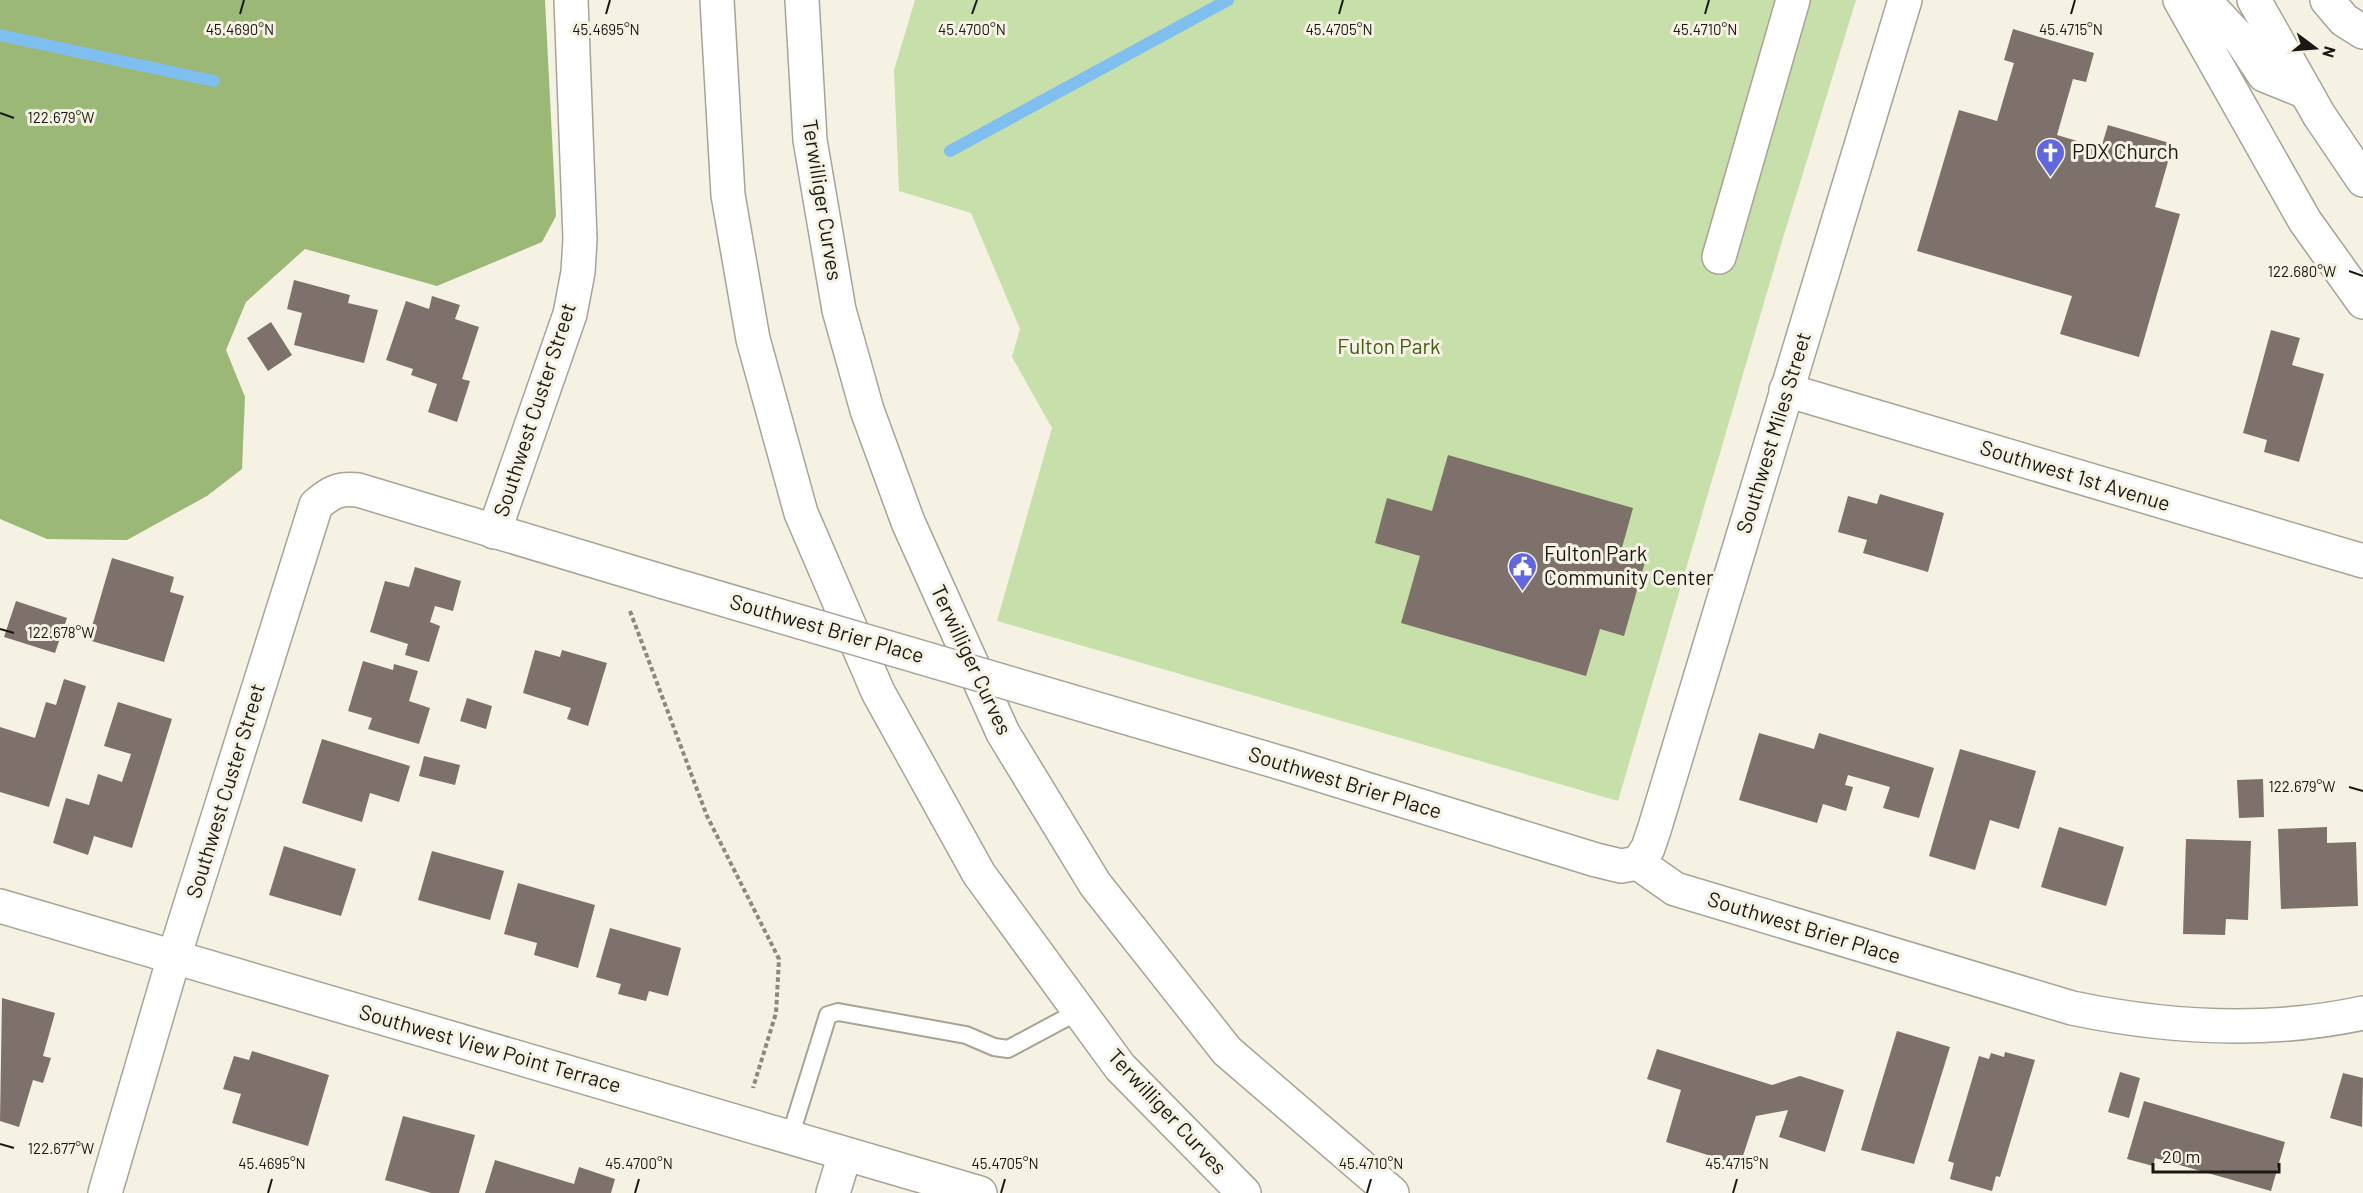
<svg xmlns="http://www.w3.org/2000/svg" width="2363" height="1193" font-family="Barlow,sans-serif">
  <style>
    .green { fill: #c7dfa8 }
    .forest { fill: #9cb876 }
    .lines { fill: none; stroke-linecap: round; stroke-linejoin: round }
    .stream { stroke: #7fbfef; stroke-width: 12 }
    .building { fill: #7e716c }
    .lane-casing { stroke: #a7a496; stroke-width: 20 }
    .street-casing { stroke: #a7a496; stroke-width: 36 }
    .primary-casing { stroke: #a7a496; stroke-width: 36 }
    .highway-casing { stroke: #a7a496; stroke-width: 36 }
    .path { stroke: #8b897f; stroke-width: 4; stroke-dasharray: 4.5 3; stroke-linecap: butt }
    .lane { stroke: #fff; stroke-width: 16 }
    .street { stroke: #fff; stroke-width: 33 }
    .primary { stroke: #fff; stroke-width: 33 }
    .highway { stroke: #fff; stroke-width: 33 }
    .street-bridge-casing { stroke: #a7a496; stroke-width: 36; stroke-linecap: butt }
    .street-bridge { stroke: #fff; stroke-width: 33 }
    .ticks { fill: none; stroke: #191813; stroke-width: 2 }
    .labels { text-anchor: middle; stroke-width: 6; stroke-linejoin: round; paint-order: stroke }
    .poi-label { font-size: 21px; fill: #191813; stroke: #f5f2e4; text-anchor: start }
    .street-label { font-size: 21px; fill: #191813; stroke: #f5f2e4 }
    .park-label { font-size: 21px; fill: #425b14; stroke: #f5f2e4 }
    .ticks-label { font-size: 15px; text-anchor: middle; fill: #191813; stroke: #f5f2e4; stroke-width: 6; stroke-linejoin: round; paint-order: stroke }
  </style>
  <rect width="100%" height="100%" fill="#f5f2e4"/>
  <!-- green -->
  <polygon class="green" points="915,0 1856,0 1780,248 1618,801 997,621 1052,428 1012,357 1020,329 971,213 899,191 894,70"/>
  <!-- forest -->
  <polygon class="forest" points="0,0 545,0 556,216 542,242 437,286 305,249 246,302 226,350 245,397 242,469 207,496 127,540 47,539 0,519"/>
  <g class="lines">
    <!-- stream -->
    <g class="stream">
      <polyline points="0,35 214,81"/>
      <polyline points="950,151 1228,0"/>
    </g>
  </g>
  <!-- building -->
  <g class="building">
    <polygon points="2013,29 2094,53 2086,82 2073,79 2057,135 2101,148 2108,125 2173,144 2155,207 2180,214 2139,357 2060,334 2072,296 1917,251 1959,110 1997,121 2014,63 2004,60"/>
    <polygon points="294,280 350,295 348,303 378,310 364,363 294,345 302,313 287,309"/>
    <polygon points="432,296 460,305 455,319 479,327 462,379 470,381 457,422 428,412 437,384 411,375 413,369 386,360 406,301 429,309"/>
    <polygon points="271,322 292,355 268,371 247,338"/>
    <polygon points="2271,330 2300,338 2292,365 2324,374 2299,462 2264,452 2267,440 2243,433"/>
    <polygon points="1448,455 1633,508 1620,555 1645,562 1624,636 1600,629 1586,676 1401,623 1420,556 1375,543 1387,498 1432,511"/>
    <polygon points="1880,494 1944,513 1928,572 1863,553 1867,540 1838,532 1848,496 1877,504"/>
    <polygon points="112,558 174,577 170,592 184,596 164,662 88,640"/>
    <polygon points="415,567 461,581 453,611 435,606 430,622 440,626 429,662 405,655 408,644 370,632 385,581 409,587"/>
    <polygon points="16,601 67,618 55,653 4,637"/>
    <polygon points="535,650 560,657 562,650 607,663 588,726 567,719 571,708 523,693"/>
    <polygon points="363,661 393,670 394,664 418,671 409,701 430,708 419,744 368,729 372,718 348,711"/>
    <polygon points="64,679 86,686 49,807 0,792 0,727 35,738 46,702 56,705"/>
    <polygon points="467,698 492,706 486,729 460,721"/>
    <polygon points="118,702 172,719 132,848 94,836 88,855 53,843 66,798 89,805 98,774 122,782 131,754 104,746"/>
    <polygon points="1759,733 1814,749 1819,733 1934,768 1919,818 1883,808 1890,787 1848,775 1845,785 1853,787 1846,811 1823,804 1817,823 1739,800"/>
    <polygon points="322,739 410,766 399,802 370,793 362,822 302,803"/>
    <polygon points="1960,749 2036,771 2019,829 1990,820 1975,870 1929,856"/>
    <polygon points="424,756 460,765 455,785 419,776"/>
    <polygon points="2263,779 2264,817 2239,818 2237,780"/>
    <polygon points="2059,827 2124,847 2106,906 2041,887"/>
    <polygon points="2327,827 2327,843 2356,842 2358,906 2281,909 2278,829"/>
    <polygon points="2186,839 2251,841 2248,920 2226,919 2225,935 2183,934"/>
    <polygon points="284,846 356,869 341,916 269,895"/>
    <polygon points="432,851 504,871 490,920 418,900"/>
    <polygon points="518,883 595,905 578,968 534,955 537,943 504,934"/>
    <polygon points="610,928 681,948 668,996 649,991 646,1001 618,994 621,984 596,977"/>
    <polygon points="2,998 55,1013 43,1056 51,1058 43,1083 33,1080 19,1127 0,1121"/>
    <polygon points="1897,1031 1950,1047 1914,1164 1861,1150"/>
    <polygon points="1657,1049 1772,1085 1800,1076 1844,1090 1825,1152 1779,1137 1788,1110 1756,1116 1740,1165 1666,1142 1681,1090 1647,1079"/>
    <polygon points="252,1051 329,1075 308,1146 232,1123 241,1094 223,1089 234,1056 249,1060"/>
    <polygon points="2005,1052 2035,1060 2000,1177 1996,1176 1992,1191 1950,1179 1954,1163 1948,1161 1979,1056 1989,1059 1991,1053 2004,1057"/>
    <polygon points="2120,1072 2140,1078 2129,1118 2108,1112"/>
    <polygon points="2343,1073 2363,1078 2362,1127 2330,1118"/>
    <polygon points="2144,1101 2285,1142 2271,1191 2155,1158 2153,1166 2127,1159"/>
    <polygon points="403,1116 475,1135 459,1193 431,1193 385,1180"/>
    <polygon points="495,1160 574,1184 579,1167 615,1179 611,1193 485,1193"/>
  </g>
  <g class="lines">
    <defs>
      <polyline id="lane" points="790,1137 828,1015 838,1012 966,1035 994,1047 1008,1049 1079,1011"/>
      <g id="street">
        <polyline points="2327,0 2344,20 2363,32"/>
        <polyline points="1719,257 1793,0"/>
        <polyline points="1786,390 2363,561"/>
        <polyline points="494,532 570,314 578,272 580,239 571,0"/>
        <path d="M1288 765 1596 860 1621 866 1638 863 1675 889 2072 1008C2168 1028 2266 1034 2363 1013"/>
        <polyline points="1638,863 1648,848 1655,827 1905,0"/>
        <polyline points="0,906 980,1193"/>
        <path d="M105 1193 174 957 316 505C331 492 339 488 358 490L664 582"/>
        <polyline points="833,1193 845,1154"/>
      </g>
      <g id="primary">
        <polyline points="2180,0 2305,221 2363,302"/>
        <polyline points="2199,0 2212,9 2241,40 2264,75 2306,92"/>
        <polyline points="2254,0 2319,115 2363,180"/>
      </g>
      <g id="highway">
        <polyline points="717,0 728,195 753,339 801,513 878,692 979,874 1120,1067 1244,1193"/>
        <polyline points="802,0 810,140 839,310 867,410 908,522 1003,733 1095,884 1227,1051 1392,1193"/>
      </g>
    </defs>
    <!-- lane casing -->
    <use href="#lane" class="lane-casing"/>
    <!-- street casing -->
    <use href="#street" class="street-casing"/>
    <!-- primary casing -->
    <use href="#primary" class="primary-casing"/>
    <!-- highway casing -->
    <use href="#highway" class="highway-casing"/>
    <!-- path -->
    <polyline class="path" points="630,611 707,816 779,959 776,1013 753,1088"/>
    <!-- lane -->
    <use href="#lane" class="lane"/>
    <!-- street -->
    <use href="#street" class="street"/>
    <!-- primary -->
    <use href="#primary" class="primary"/>
    <!-- highway -->
    <use href="#highway" class="highway"/>
    <defs>
      <polyline id="street-bridge" points="664,582 1288,765"/>
    </defs>
    <!-- street-bridge casing -->
    <use href="#street-bridge" class="street-bridge-casing"/>
    <!-- street-bridge -->
    <use href="#street-bridge" class="street-bridge"/>
  </g>
  <!-- ticks -->
  <path class="ticks" d="M240 14 244 0M606 14 610 0M972 14 977 0M1339 14 1343 0M1705 14 1709 0M2071 14 2075 0M0 113 14 118M2349 271 2363 276M0 629 14 633M2349 787 2363 791M0 1144 14 1148M268 1193 272 1179M635 1193 639 1179M1001 1193 1005 1179M1367 1193 1371 1179M1733 1193 1737 1179"/>
  <!-- icons -->
  <defs>
    <symbol id="church-pin" viewBox="-11 -11 22 30"><path d="M0 17L-7.5 6A9.5 9.5 0 1 1 7.5 6Z" fill="#6167df" stroke="#f5f2e4"/><path d="M-1.2-6h2.4v3.5h3.3v2.4h-3.3V6h-2.4V-.1h-3.3v-2.4h3.3Z" fill="#fff"/></symbol>
    <symbol id="civic-pin" viewBox="-11 -11 22 30"><path d="M0 17L-7.5 6A9.5 9.5 0 1 1 7.5 6Z" fill="#6167df" stroke="#f5f2e4"/><path d="M-.6-6.5H3V-4.5H.6V-3L4-1V1h2V6H-6V1h2V-1L-.6-3ZM-1.2 2.5V6h2.4V2.5Z" fill="#fff"/></symbol>
  </defs>
  <g fill-rule="evenodd">
    <use href="#church-pin" x="2034" y="136" width="33" height="45"/>
    <use href="#civic-pin" x="1506" y="550" width="33" height="45"/>
  </g>
  <g class="labels">
    <!-- poi labels -->
    <g class="poi-label">
      <text x="2072" y="159">PDX Church</text>
      <text x="1544" y="561">Fulton Park<tspan x="1544" dy="24">Community Center</tspan></text>
    </g>
    <!-- street labels -->
    <g class="street-label">
      <text transform="translate(822 200) rotate(81)" y="7">Terwilliger Curves</text>
      <text transform="translate(535 410) rotate(-72)" y="7">Southwest Custer Street</text>
      <text transform="translate(1774 433) rotate(-73)" y="7">Southwest Miles Street</text>
      <text transform="translate(2075 476) rotate(17)" y="7">Southwest 1st Avenue</text>
      <text transform="translate(827 629) rotate(16)" y="7">Southwest Brier Place</text>
      <text transform="translate(971 660) rotate(65)" y="7">Terwilliger Curves</text>
      <text transform="translate(1345 783) rotate(17)" y="7">Southwest Brier Place</text>
      <text transform="translate(226 791) rotate(-73)" y="7">Southwest Custer Street</text>
      <text transform="translate(1804 928) rotate(17)" y="7">Southwest Brier Place</text>
      <text transform="translate(490 1049) rotate(16)" y="7">Southwest View Point Terrace</text>
      <text transform="translate(1167 1112) rotate(47)" y="7">Terwilliger Curves</text>
    </g>
    <!-- park labels -->
    <g class="park-label">
      <text x="1389" y="354">Fulton Park</text>
    </g>
  </g>
  <g class="ticks-label">
    <text x="240" y="35">45.4690°N</text>
    <text x="606" y="35">45.4695°N</text>
    <text x="972" y="35">45.4700°N</text>
    <text x="1339" y="35">45.4705°N</text>
    <text x="1705" y="35">45.4710°N</text>
    <text x="2071" y="35">45.4715°N</text>
    <text x="61" y="123">122.679°W</text>
    <text x="2302" y="277">122.680°W</text>
    <text x="61" y="638">122.678°W</text>
    <text x="2302" y="792">122.679°W</text>
    <text x="61" y="1154">122.677°W</text>
    <text x="272" y="1169">45.4695°N</text>
    <text x="639" y="1169">45.4700°N</text>
    <text x="1005" y="1169">45.4705°N</text>
    <text x="1371" y="1169">45.4710°N</text>
    <text x="1737" y="1169">45.4715°N</text>
  </g>
  <!-- north arrow -->
  <g transform="translate(2315 48) rotate(106)" stroke="#f5f2e4" stroke-width="4.5" paint-order="stroke">
  <path d="M0-4.5L10 22L0 15L-10 22Z" fill="#191813"/>
  <text y="-9" font-size="16" font-weight="bold" text-anchor="middle" fill="#191813">N</text>
  </g>
  <!-- scale -->
  <path d="M2153 1163v9h126v-9" fill="none" stroke="#191813" stroke-width="3"/>
  <text x="2162" y="1163" font-size="18" fill="#191813" stroke="#f5f2e4" stroke-width="4.5" paint-order="stroke">20 m</text>
</svg>
